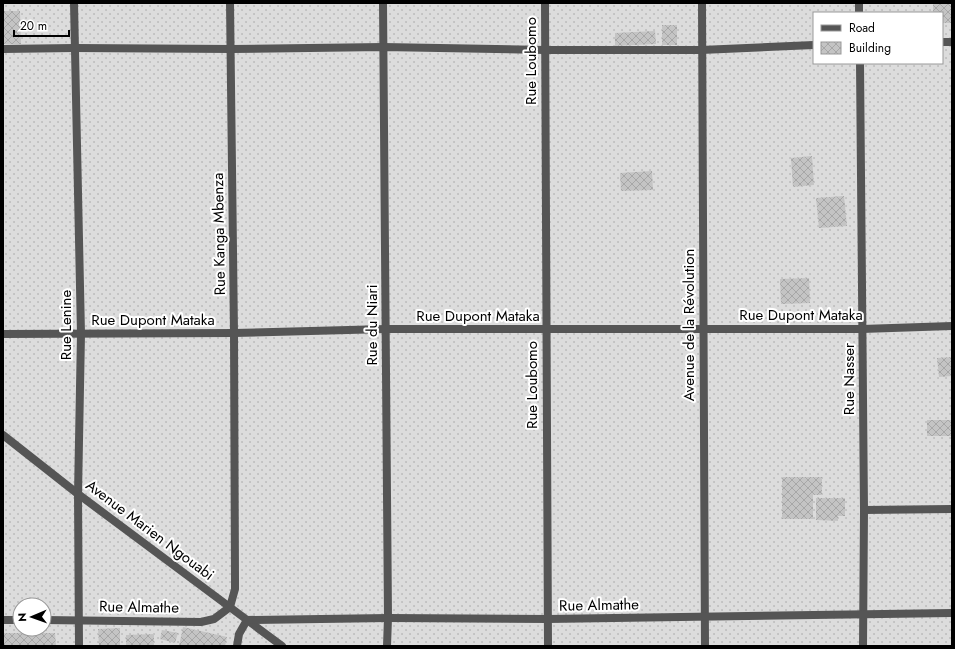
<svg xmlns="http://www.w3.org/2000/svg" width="955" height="649" font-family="Jost,sans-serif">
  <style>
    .grass { fill: url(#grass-dots); fill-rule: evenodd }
    .building { fill: url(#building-cross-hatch) }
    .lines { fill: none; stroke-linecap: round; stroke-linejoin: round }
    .street { stroke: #555; stroke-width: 8 }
    .labels { text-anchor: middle; stroke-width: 4; stroke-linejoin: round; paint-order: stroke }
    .street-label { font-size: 15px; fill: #000; stroke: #fff }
  </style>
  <defs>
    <pattern id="grass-dots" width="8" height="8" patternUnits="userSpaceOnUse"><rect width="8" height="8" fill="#dcdcdc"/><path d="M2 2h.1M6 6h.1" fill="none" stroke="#bbb" stroke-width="1.8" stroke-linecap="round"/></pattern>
    <pattern id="building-cross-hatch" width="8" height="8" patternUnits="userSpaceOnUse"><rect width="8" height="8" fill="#c4c4c4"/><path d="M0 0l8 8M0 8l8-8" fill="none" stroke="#a7a7a7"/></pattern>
  </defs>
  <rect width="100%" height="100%" fill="#fff"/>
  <!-- grass -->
  <path class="grass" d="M3 3H952V646H3ZM814 13H942V63H814ZM20 605H44V629H20Z"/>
  <!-- building -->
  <g class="building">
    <polygon points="933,3 952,3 952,23 942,23 942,13 933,13"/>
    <polygon points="3,11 20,11 21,44 3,44"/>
    <rect x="662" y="25" width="15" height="20"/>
    <polygon points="655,31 656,44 615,46 615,33"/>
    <polygon points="812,156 814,185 793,187 791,158"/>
    <polygon points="652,171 653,190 621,191 620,173"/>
    <polygon points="844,196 847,226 819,228 816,198"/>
    <polygon points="809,278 810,303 781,304 780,279"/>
    <polygon points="952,357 952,376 939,377 937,358"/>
    <rect x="927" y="420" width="25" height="16"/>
    <polygon points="782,477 822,477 822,495 813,495 813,519 782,519"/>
    <polygon points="816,498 845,498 845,516 838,516 838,521 816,520"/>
    <polygon points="183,627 227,637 225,646 179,646"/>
    <polygon points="120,628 120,646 99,646 98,629"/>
    <polygon points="162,630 178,633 175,643 160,639"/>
    <polygon points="3,633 55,633 56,646 3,646"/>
    <polygon points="154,634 154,646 126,646 126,635"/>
  </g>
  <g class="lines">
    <!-- street -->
    <g class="street">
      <polyline points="74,3 81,334 78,494 79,646"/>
      <polyline points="383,3 388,618 387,646"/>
      <polyline points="545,3 548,646"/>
      <polyline points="702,3 705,646"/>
      <polyline points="859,3 859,13"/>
      <polyline points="942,42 952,42"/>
      <polyline points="3,49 74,48 232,49 383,47 545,50 701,50 814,45"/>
      <polyline points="860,63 864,510 863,646"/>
      <polyline points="3,334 234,333 386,329 862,329 952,326"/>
      <polyline points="3,435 78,494 282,646"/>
      <polyline points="864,510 952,509"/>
      <polyline points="3,620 20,620"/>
      <polyline points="44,620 201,622 214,619 230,607 235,589 235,581 234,333 230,3"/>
      <polyline points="237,646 239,634 247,620 388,618 548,619 952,613"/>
    </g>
  </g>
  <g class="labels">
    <!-- street labels -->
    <g class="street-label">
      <text transform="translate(531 61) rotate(-90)" y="5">Rue Loubomo</text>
      <text transform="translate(219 234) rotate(-91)" y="5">Rue Kanga Mbenza</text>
      <text x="801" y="320">Rue Dupont Mataka</text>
      <text x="478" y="321">Rue Dupont Mataka</text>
      <text x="153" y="325">Rue Dupont Mataka</text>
      <text transform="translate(66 325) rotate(-90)" y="5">Rue Lenine</text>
      <text transform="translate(372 325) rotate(-90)" y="5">Rue du Niari</text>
      <text transform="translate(689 325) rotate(-90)" y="5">Avenue de la Révolution</text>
      <text transform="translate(849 379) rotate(-90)" y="5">Rue Nasser</text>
      <text transform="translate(532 385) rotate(-90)" y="5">Rue Loubomo</text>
      <text transform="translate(150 530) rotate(37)" y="5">Avenue Marien Ngouabi</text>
      <text transform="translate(599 605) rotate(-1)" y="5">Rue Almathe</text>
      <text transform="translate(139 607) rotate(1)" y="5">Rue Almathe</text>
    </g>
  </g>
  <!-- border -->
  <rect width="955" height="649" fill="none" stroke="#000000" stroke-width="8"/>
  <!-- legend -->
  <rect x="813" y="12" width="130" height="52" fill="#ffffff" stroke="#999999"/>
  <rect x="821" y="25" width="20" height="6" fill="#555555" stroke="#999999"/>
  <text x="849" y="32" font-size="12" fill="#000000">Road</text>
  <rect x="821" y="42" width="20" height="12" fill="url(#building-cross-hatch)" stroke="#999999"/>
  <text x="849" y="52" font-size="12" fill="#000000">Building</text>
  <!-- north arrow -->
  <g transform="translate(32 617) rotate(268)"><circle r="19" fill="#ffffff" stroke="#999999"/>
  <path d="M0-3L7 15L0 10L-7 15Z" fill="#000000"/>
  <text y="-6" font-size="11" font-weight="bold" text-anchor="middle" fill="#000000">N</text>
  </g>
  <!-- scale -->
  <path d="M14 30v6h55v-6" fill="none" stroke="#000000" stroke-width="2"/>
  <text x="20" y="30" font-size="12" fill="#000000" stroke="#ffffff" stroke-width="3" paint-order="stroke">20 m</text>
</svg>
